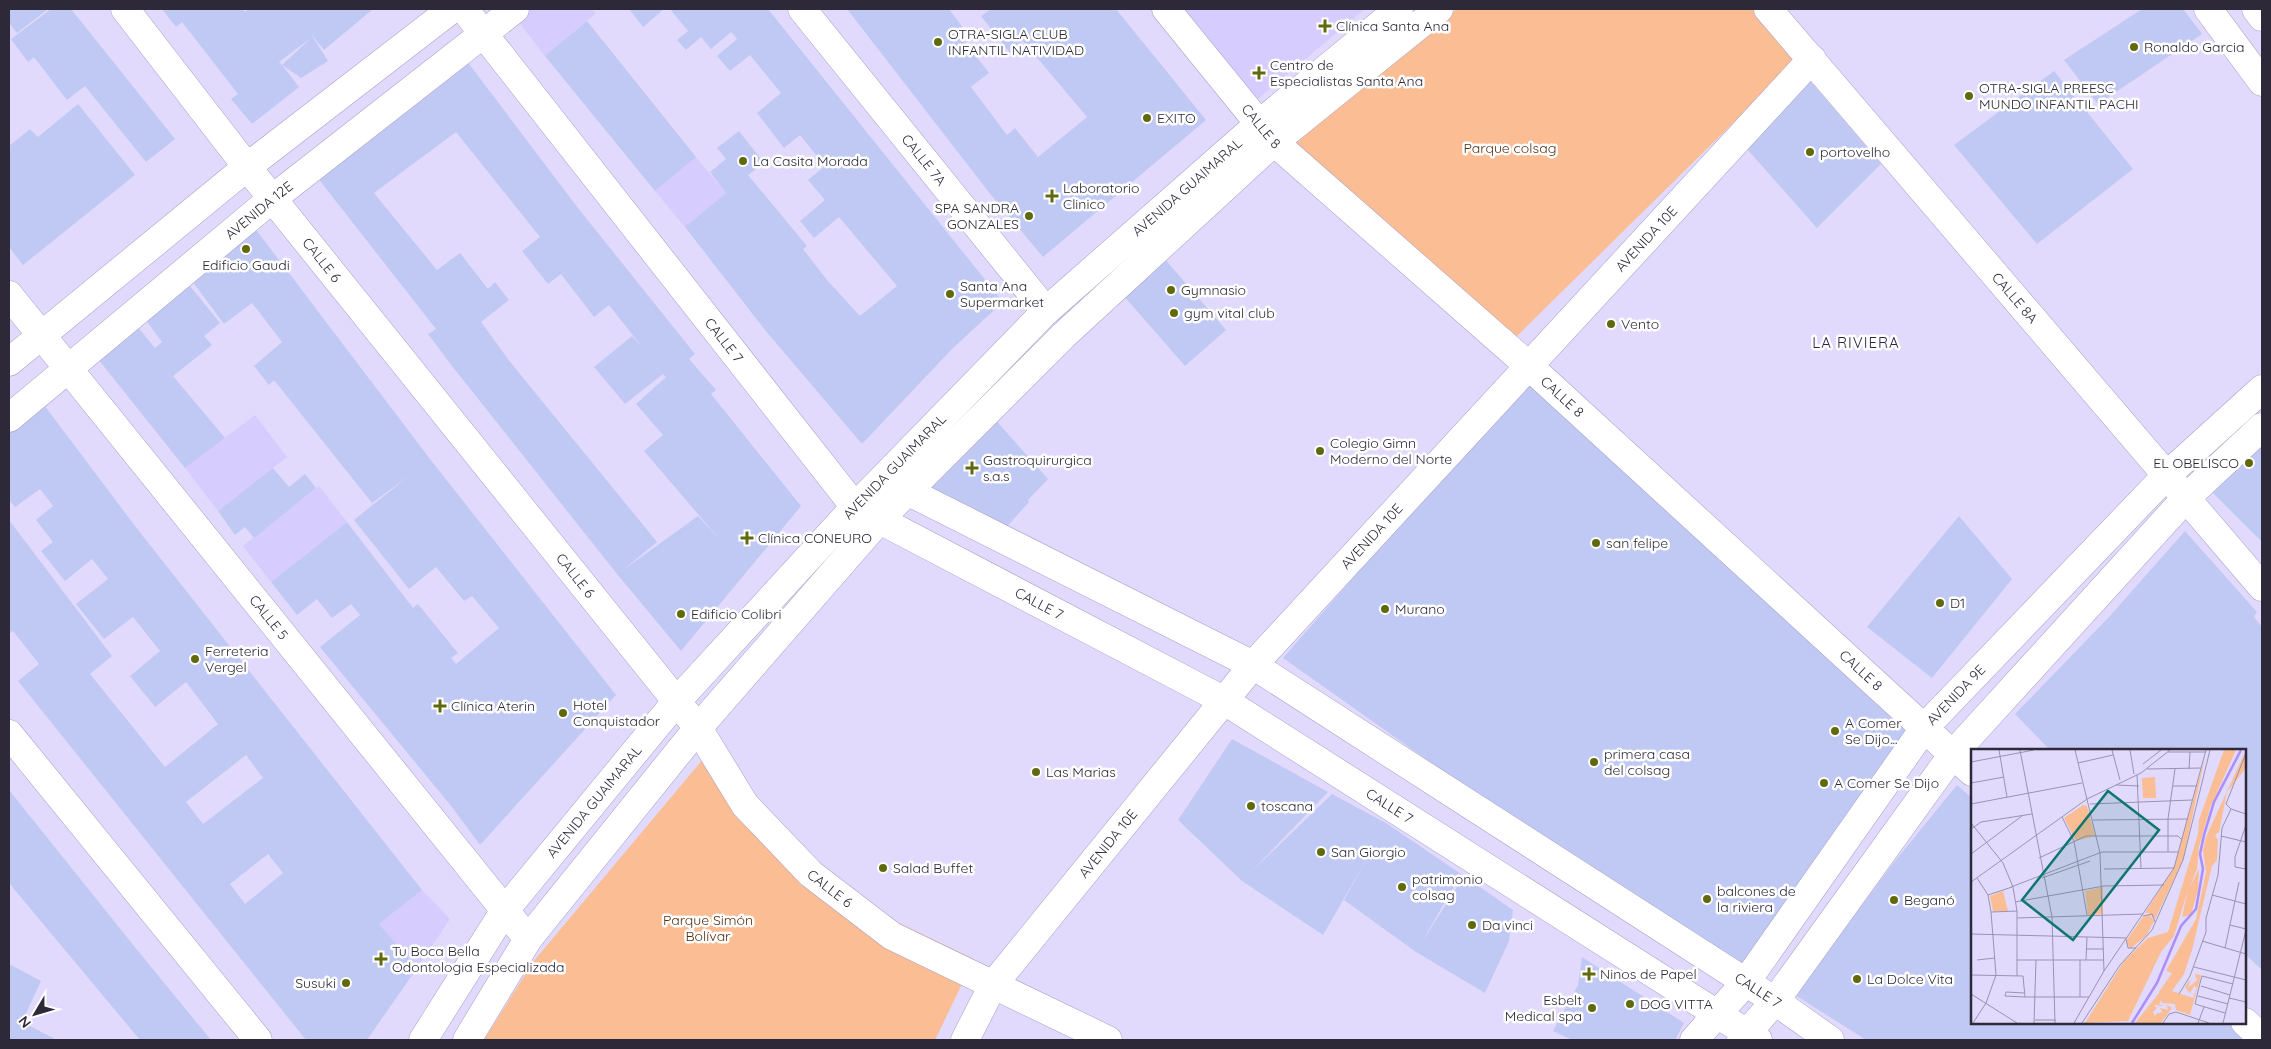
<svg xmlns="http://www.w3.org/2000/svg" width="2271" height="1049" font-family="Quicksand,sans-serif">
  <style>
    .built { fill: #d7ccfe }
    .green { fill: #fabd94 }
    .building { fill: #c0c9f3; fill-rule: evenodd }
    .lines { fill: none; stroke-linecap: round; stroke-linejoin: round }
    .minor-casing { stroke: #a89fc8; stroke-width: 29 }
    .tertiary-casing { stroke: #a89fc8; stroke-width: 29 }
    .minor { stroke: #fff; stroke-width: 28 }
    .tertiary { stroke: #fff; stroke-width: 28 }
    .poi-dot { fill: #61690d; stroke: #fff; stroke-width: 2 }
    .labels { text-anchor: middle; stroke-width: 5; stroke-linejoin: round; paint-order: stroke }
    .poi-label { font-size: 14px; fill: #2d2939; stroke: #fff; text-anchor: start }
    .street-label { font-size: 14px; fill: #2d2939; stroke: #fff }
    .park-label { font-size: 14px; fill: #583011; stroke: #fff }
    .neighbourhood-label { font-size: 15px; letter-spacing: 1px; fill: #2f2647; stroke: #fff }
    .inset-river { fill: none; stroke: #ab8ef7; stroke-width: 2.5 }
    .inset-road { fill: none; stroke: #9993af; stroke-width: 1 }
    .view { fill: #0f766e; fill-opacity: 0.15; stroke: #0f766e; stroke-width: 2.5 }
    .inset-edge { fill: none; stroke: #2d2939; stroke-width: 2.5 }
  </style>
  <rect width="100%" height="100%" fill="#e1dafd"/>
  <!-- built -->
  <g class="built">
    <polygon points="523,9 592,9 596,13 545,56 514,16"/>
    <polygon points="1178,9 1365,9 1254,102"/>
    <polygon points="696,157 726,193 685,227 655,191"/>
    <polygon points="255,415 287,457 218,511 185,468"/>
    <polygon points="319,486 347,522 271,582 243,546"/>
    <polygon points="422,890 450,919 417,968 379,924"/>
  </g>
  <!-- green -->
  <g class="green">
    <polygon points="1457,9 1758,9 1799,58 1516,337 1293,142"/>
    <polygon points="704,758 820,885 974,959 935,1040 484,1040 533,962"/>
  </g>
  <!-- building -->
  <g class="building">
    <polygon points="9,9 48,9 17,33 9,23"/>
    <polygon points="51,9 71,9 175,139 146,162 85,86 67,100 34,57 28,62 11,39"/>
    <path d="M162 9H243L245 12 249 9H373L324 50 311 34 328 61 301 78 282 65 299 87 252 124 231 99 238 94 182 22 176 27ZM311 38 282 65 279 62Z"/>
    <polygon points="629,9 664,9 643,27"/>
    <polygon points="670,9 768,9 1003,302 953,348 862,444 765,330 685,227 726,193 710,172 726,159 717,148 739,131 764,163 748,175 807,246 803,249 827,280 860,316 897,286 839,217 814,238 800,221 825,200 808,180 825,166 800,135 784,148 757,113 781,93 750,55 730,71 717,56 737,39 731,32 711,49 701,37 686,50 677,40 688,31"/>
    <polygon points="847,9 949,9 964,29 958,33 989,73 964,92 971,87 1007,135 1015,128 1038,157 1087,117 1023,41 1010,53 981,16 991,9 1116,9 1206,120 1043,257 991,195"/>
    <polygon points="2142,9 2183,9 2202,34 2098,104 2064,60"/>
    <polygon points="587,21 696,157 655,191 545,56"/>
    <path d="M463 56 578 208 695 354 689 359 716 390 711 394 801 506 681 651 617 574 452 366 428 334 436 329 313 172ZM456 132 540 237 522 251 548 284 561 274 594 317 609 305 642 347 632 336 594 367 625 404 663 374 666 377 636 404 663 435 644 451 721 541 698 516 623 570 657 542 511 363 481 322 509 300 495 282 488 289 460 253 437 270 374 193Z"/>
    <polygon points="2054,71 2133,169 2037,244 1954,145"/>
    <polygon points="1804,74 1881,164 1817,228 1739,140"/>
    <polygon points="78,104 135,175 23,265 9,247 9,146 30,129 38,137"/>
    <polygon points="251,223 430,459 616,695 480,845 452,807 320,647 360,615 351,604 332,618 317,599 297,615 271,582 347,522 413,608 418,604 458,653 451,658 456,664 499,628 472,596 464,601 436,567 409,589 354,520 410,475 372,503 274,380 269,385 254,366 282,342 252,303 224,324 189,277"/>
    <polygon points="1163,257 1226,330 1185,366 1123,295"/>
    <polygon points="186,281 220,323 204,336 212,345 173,376 225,438 185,468 98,359 137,326 155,348 162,342 143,316"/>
    <polygon points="1534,371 1914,720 1734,977 1283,658"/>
    <path d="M41 401 135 526 422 890 379 924 417 968 367 1040H306L18 681 39 664 13 631 9 634V520L112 656 90 674 165 767 218 724 186 682 155 707 130 676 160 651 133 617 104 639 76 604 108 579 92 559 65 581 41 551 53 542 36 520 53 506 40 489 15 507 9 500V430ZM246 755 263 778 203 824 186 802ZM268 854 283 873 245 904 230 884Z"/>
    <polygon points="993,417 1048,479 1028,500 1029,502 994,541 905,502"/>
    <polygon points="2262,438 2262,542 2208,488"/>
    <polygon points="273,468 289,487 305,474 316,488 254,538 245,527 235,535 218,511"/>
    <polygon points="1959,516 2012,579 1932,678 1867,627"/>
    <polygon points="2185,531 2257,612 2254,617 2262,627 2262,970 2245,954 2245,750 2050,750 2015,714 2109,617"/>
    <polygon points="1232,739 1328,792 1251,872 1332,794 1386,823 1461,874 1422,942 1464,876 1513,910 1509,941 1485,993 1416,952 1344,900 1369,855 1323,935 1242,881 1178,820"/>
    <polygon points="1957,785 1972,798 1972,1023 2229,1023 2247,1040 1866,1040 1795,995 1891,866"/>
    <polygon points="9,790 138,951 211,1040 140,1040 9,883"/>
    <polygon points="1582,957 1684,1023 1675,1040 1572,1040 1553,1031 1578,985"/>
    <polygon points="9,964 41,981 22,1022 57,1040 9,1040"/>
  </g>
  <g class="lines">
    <defs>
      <g id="minor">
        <path id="s1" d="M125 9 247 167 698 728 745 805 811 874 892 936 1108 1040"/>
        <path id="s2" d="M464 9 855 507 1223 700 1758 1040"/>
        <path id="s3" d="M802 9 1046 311"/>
        <path id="s4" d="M1166 9 1274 142 1530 367 1972 772"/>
        <path id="s5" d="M1768 9 2262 587"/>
        <path id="s6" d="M9 295 528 939"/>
        <polyline points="9,362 247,167 452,9"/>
        <path id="s7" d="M9 418 272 199 515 9"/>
        <path id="s8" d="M907 491 1253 665 1775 1001 1830 1040"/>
        <polyline points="9,734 258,1040"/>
        <polyline points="2245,1022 2262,1038"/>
        <path id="s9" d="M965 1040 993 985 1253 665 1812 59"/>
      </g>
      <g id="tertiary">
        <polyline points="2208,9 2262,82"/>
        <polyline points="2256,9 2262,17"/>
        <path id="s10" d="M423 1040 505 910 676 702 855 507 1046 311 1259 124 1399 9"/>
        <polyline points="467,1040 528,939 698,728 880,519 1064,335 1274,142 1439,9"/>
        <path id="s11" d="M1694 1040 1746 982 1925 727 2166 476 2262 389"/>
        <polyline points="1741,1040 1775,1001 1953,754 2186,498 2262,427"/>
      </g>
    </defs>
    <!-- minor casing -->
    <use href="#minor" class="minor-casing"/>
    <!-- tertiary casing -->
    <use href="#tertiary" class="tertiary-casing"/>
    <!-- minor -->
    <use href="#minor" class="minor"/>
    <!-- tertiary -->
    <use href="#tertiary" class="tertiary"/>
  </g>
  <!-- markers -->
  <g class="poi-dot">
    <path d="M1322.5 18.5h5v5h5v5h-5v5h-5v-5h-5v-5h5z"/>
    <circle cx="938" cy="42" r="5"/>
    <circle cx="2134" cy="47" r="5"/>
    <path d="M1256.5 65.5h5v5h5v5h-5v5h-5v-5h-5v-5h5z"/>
    <circle cx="1969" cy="96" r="5"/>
    <circle cx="1147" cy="118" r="5"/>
    <circle cx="1810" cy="152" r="5"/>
    <circle cx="743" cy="161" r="5"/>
    <path d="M1049.5 188.5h5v5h5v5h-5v5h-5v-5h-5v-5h5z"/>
    <circle cx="1029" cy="216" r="5"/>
    <circle cx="246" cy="249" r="5"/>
    <circle cx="1171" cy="290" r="5"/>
    <circle cx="950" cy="294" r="5"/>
    <circle cx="1174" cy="313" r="5"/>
    <circle cx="1611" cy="324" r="5"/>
    <circle cx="1320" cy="451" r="5"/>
    <circle cx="2249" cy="463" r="5"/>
    <path d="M969.5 460.5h5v5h5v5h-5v5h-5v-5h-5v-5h5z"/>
    <path d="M744.5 530.5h5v5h5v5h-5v5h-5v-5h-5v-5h5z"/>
    <circle cx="1596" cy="543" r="5"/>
    <circle cx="1940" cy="603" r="5"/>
    <circle cx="1385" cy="609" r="5"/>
    <circle cx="681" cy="614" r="5"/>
    <circle cx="195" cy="659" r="5"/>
    <path d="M437.5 698.5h5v5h5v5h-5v5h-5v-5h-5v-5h5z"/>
    <circle cx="563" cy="713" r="5"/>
    <circle cx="1835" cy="731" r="5"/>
    <circle cx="1594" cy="762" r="5"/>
    <circle cx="1036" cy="772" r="5"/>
    <circle cx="1824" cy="783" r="5"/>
    <circle cx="1251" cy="806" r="5"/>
    <circle cx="1321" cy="852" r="5"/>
    <circle cx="883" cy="868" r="5"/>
    <circle cx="1402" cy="887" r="5"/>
    <circle cx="1707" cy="899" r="5"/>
    <circle cx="1894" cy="900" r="5"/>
    <circle cx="1472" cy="925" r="5"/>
    <path d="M378.5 951.5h5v5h5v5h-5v5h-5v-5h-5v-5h5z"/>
    <path d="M1586.5 966.5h5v5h5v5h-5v5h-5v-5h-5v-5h5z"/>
    <circle cx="1857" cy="979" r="5"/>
    <circle cx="346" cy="983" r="5"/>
    <circle cx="1630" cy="1004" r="5"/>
    <circle cx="1592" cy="1008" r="5"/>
  </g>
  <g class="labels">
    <!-- poi labels -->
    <g class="poi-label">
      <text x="1336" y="31">Clínica Santa Ana</text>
      <text x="948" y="39">OTRA-SIGLA CLUB<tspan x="948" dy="16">INFANTIL NATIVIDAD</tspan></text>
      <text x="2144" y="52">Ronaldo Garcia</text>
      <text x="1270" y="70">Centro de<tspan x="1270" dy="16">Especialistas Santa Ana</tspan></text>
      <text x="1979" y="93">OTRA-SIGLA PREESC<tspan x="1979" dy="16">MUNDO INFANTIL PACHI</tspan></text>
      <text x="1157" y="123">EXITO</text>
      <text x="1820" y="157">portovelho</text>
      <text x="753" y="166">La Casita Morada</text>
      <text x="1063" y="193">Laboratorio<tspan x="1063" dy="16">Clinico</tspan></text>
      <text x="1019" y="213" text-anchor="end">SPA SANDRA<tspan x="1019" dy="16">GONZALES</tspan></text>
      <text x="246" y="270" text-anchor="middle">Edificio Gaudi</text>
      <text x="960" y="291">Santa Ana<tspan x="960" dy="16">Supermarket</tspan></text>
      <text x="1181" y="295">Gymnasio</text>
      <text x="1184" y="318">gym vital club</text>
      <text x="1621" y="329">Vento</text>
      <text x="1330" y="448">Colegio Gimn<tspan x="1330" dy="16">Moderno del Norte</tspan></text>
      <text x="983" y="465">Gastroquirurgica<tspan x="983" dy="16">s.a.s</tspan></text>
      <text x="2239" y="468" text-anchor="end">EL OBELISCO</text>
      <text x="758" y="543">Clínica CONEURO</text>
      <text x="1606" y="548">san felipe</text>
      <text x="1950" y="608">D1</text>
      <text x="1395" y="614">Murano</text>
      <text x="691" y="619">Edificio Colibri</text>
      <text x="205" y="656">Ferreteria<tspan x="205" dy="16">Vergel</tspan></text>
      <text x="573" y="710">Hotel<tspan x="573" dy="16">Conquistador</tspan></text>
      <text x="451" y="711">Clínica Aterin</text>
      <text x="1845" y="728">A Comer<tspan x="1845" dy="16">Se Dijo...</tspan></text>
      <text x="1604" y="759">primera casa<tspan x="1604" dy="16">del colsag</tspan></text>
      <text x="1046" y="777">Las Marias</text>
      <text x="1834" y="788">A Comer Se Dijo</text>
      <text x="1261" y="811">toscana</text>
      <text x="1331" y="857">San Giorgio</text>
      <text x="893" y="873">Salad Buffet</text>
      <text x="1412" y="884">patrimonio<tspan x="1412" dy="16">colsag</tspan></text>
      <text x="1717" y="896">balcones de<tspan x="1717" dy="16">la riviera</tspan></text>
      <text x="1904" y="905">Beganó</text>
      <text x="1482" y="930">Da vinci</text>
      <text x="392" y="956">Tu Boca Bella<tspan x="392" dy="16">Odontologia Especializada</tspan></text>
      <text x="1600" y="979">Ninos de Papel</text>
      <text x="1867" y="984">La Dolce Vita</text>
      <text x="336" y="988" text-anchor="end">Susuki</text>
      <text x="1582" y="1005" text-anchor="end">Esbelt<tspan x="1582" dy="16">Medical spa</tspan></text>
      <text x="1640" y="1009">DOG VITTA</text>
    </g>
    <!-- street labels -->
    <g class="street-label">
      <text dy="5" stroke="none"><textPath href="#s4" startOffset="151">CALLE 8</textPath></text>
      <text dy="5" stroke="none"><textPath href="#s3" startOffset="194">CALLE 7A</textPath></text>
      <text dy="5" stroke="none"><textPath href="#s10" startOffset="1149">AVENIDA GUAIMARAL</textPath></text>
      <text dy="5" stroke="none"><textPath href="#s7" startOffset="325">AVENIDA 12E</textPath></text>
      <text dy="5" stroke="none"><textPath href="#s9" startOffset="1054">AVENIDA 10E</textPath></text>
      <text dy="5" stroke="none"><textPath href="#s1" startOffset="319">CALLE 6</textPath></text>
      <text dy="5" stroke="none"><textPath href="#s5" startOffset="380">CALLE 8A</textPath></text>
      <text dy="5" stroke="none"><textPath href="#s2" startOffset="421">CALLE 7</textPath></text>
      <text dy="5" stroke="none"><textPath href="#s4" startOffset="556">CALLE 8</textPath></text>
      <text dy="5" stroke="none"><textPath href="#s10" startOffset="744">AVENIDA GUAIMARAL</textPath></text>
      <text dy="5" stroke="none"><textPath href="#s9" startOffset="649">AVENIDA 10E</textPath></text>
      <text dy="5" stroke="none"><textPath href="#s1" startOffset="724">CALLE 6</textPath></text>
      <text dy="5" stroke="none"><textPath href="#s2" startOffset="841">CALLE 7</textPath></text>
      <text dy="5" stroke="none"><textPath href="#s6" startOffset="414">CALLE 5</textPath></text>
      <text dy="5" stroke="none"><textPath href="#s4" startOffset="961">CALLE 8</textPath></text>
      <text dy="5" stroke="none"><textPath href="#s11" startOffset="434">AVENIDA 9E</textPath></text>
      <text dy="5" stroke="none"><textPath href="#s10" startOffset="294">AVENIDA GUAIMARAL</textPath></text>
      <text dy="5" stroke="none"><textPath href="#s2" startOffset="1246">CALLE 7</textPath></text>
      <text dy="5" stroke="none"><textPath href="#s9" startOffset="244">AVENIDA 10E</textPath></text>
      <text dy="5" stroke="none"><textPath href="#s1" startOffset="1129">CALLE 6</textPath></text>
      <text dy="5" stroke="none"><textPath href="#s8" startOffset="988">CALLE 7</textPath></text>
    </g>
    <!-- park labels -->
    <g class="park-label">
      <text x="1510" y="153">Parque colsag</text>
      <text x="708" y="925">Parque Simón<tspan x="708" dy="16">Bolívar</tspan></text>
    </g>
    <!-- neighbourhood labels -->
    <g class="neighbourhood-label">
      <text x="1856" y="348">LA RIVIERA</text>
    </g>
  </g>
  <!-- overview -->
  <g transform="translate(1971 749)">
    <rect width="275" height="275" fill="#e1dafd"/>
    <path d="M253 1H265L239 59 228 98 226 120 218 139 228 120 227 141 220 166 211 168 217 141 203 187 190 203 157 272 114 274 153 212 177 189 197 183 227 85 228 71ZM275 1V19L256 43 248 83 244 86 247 91 246 111 241 117 221 201 213 225 201 242 222 249 226 239 223 237 219 244 214 238 220 229 217 239 226 231 224 225 230 226 219 266 205 261 204 255 191 254 188 243 201 224 195 222 225 170 235 123 232 102 235 88ZM234 8 212 111 184 170 178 164H174L203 119ZM184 28 185 49H172L171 29ZM112 56 116 57 124 87 105 92 93 69ZM132 138V165L117 166 114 142ZM32 142 37 162H22L19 147ZM178 165 183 172 175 187 159 200 155 192 172 168ZM188 244 191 250 188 255 193 257 183 256 186 259 182 263 184 268 181 274H164ZM196 256 201 259 190 274H181L185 265 191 263 189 259 197 261Z" fill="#fabd94"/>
    <path class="inset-river" d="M161 274 186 234 210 177 225 160 232 120 229 105 233 86 243 53 270 1"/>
    <path class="inset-road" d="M28 1 36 48M49 1 81 168 84 274M104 1 129 104 133 222M141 1 149 31M159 1 163 25M197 3H235M0 13 63 1M107 14 142 6M172 15 190 1M176 20 230 19M218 20 219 3M166 26 170 119M0 34 33 28M145 36 168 37M202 37H226M0 55 111 34M119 55 221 51M260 60 275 65M91 68 103 92 116 166M122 71 217 70M0 74 32 114 42 138 46 162V227M275 76 264 108V118L275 120M0 80 10 73 61 65M250 87 275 93M197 103V70L204 20M0 105 51 67M68 109 115 87H207L211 91M133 120 203 119M71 129 119 112M0 133 116 50 170 24 199 1M40 138 131 103H208M17 146 41 138M241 146 275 155M44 153 133 137 193 136M20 163 46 162M172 167 181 165 184 173M46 169 172 165M259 176 275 180M0 185 156 189M155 190 157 199H165M231 192 275 205M254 199 268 133M115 200H133M6 211 24 209M46 211H133M109 211V248M115 211 116 188M223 218 275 231M0 226 52 227 54 248H118M230 237 259 246M53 244 35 243 34 247 54 248M0 245 46 274M208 245 219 227 235 183V169L247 126 251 79 260 60 255 55 275 4M227 247 257 255M258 249 275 253M254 264 224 255 229 234 231 227 262 235M64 271H85M2 274 15 254 25 226 20 163 17 146 6 129M63 274 65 211M103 274 133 222 203 119 235 1M111 274 149 216 181 181 212 111 239 1M192 274 198 265 205 263 238 274M227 274 233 258M252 274 275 181"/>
    <path class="view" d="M137 42 188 81 102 191 51 151Z"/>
    <rect width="275" height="275" class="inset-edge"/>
  </g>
  <!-- border -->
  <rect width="2271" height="1049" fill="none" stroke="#2d2939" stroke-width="20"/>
  <!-- north arrow -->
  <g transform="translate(35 1014) rotate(232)" stroke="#ffffff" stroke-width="4" paint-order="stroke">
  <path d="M0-4L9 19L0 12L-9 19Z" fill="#2d2939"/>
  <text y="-8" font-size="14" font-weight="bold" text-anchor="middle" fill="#2d2939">N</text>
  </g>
</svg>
